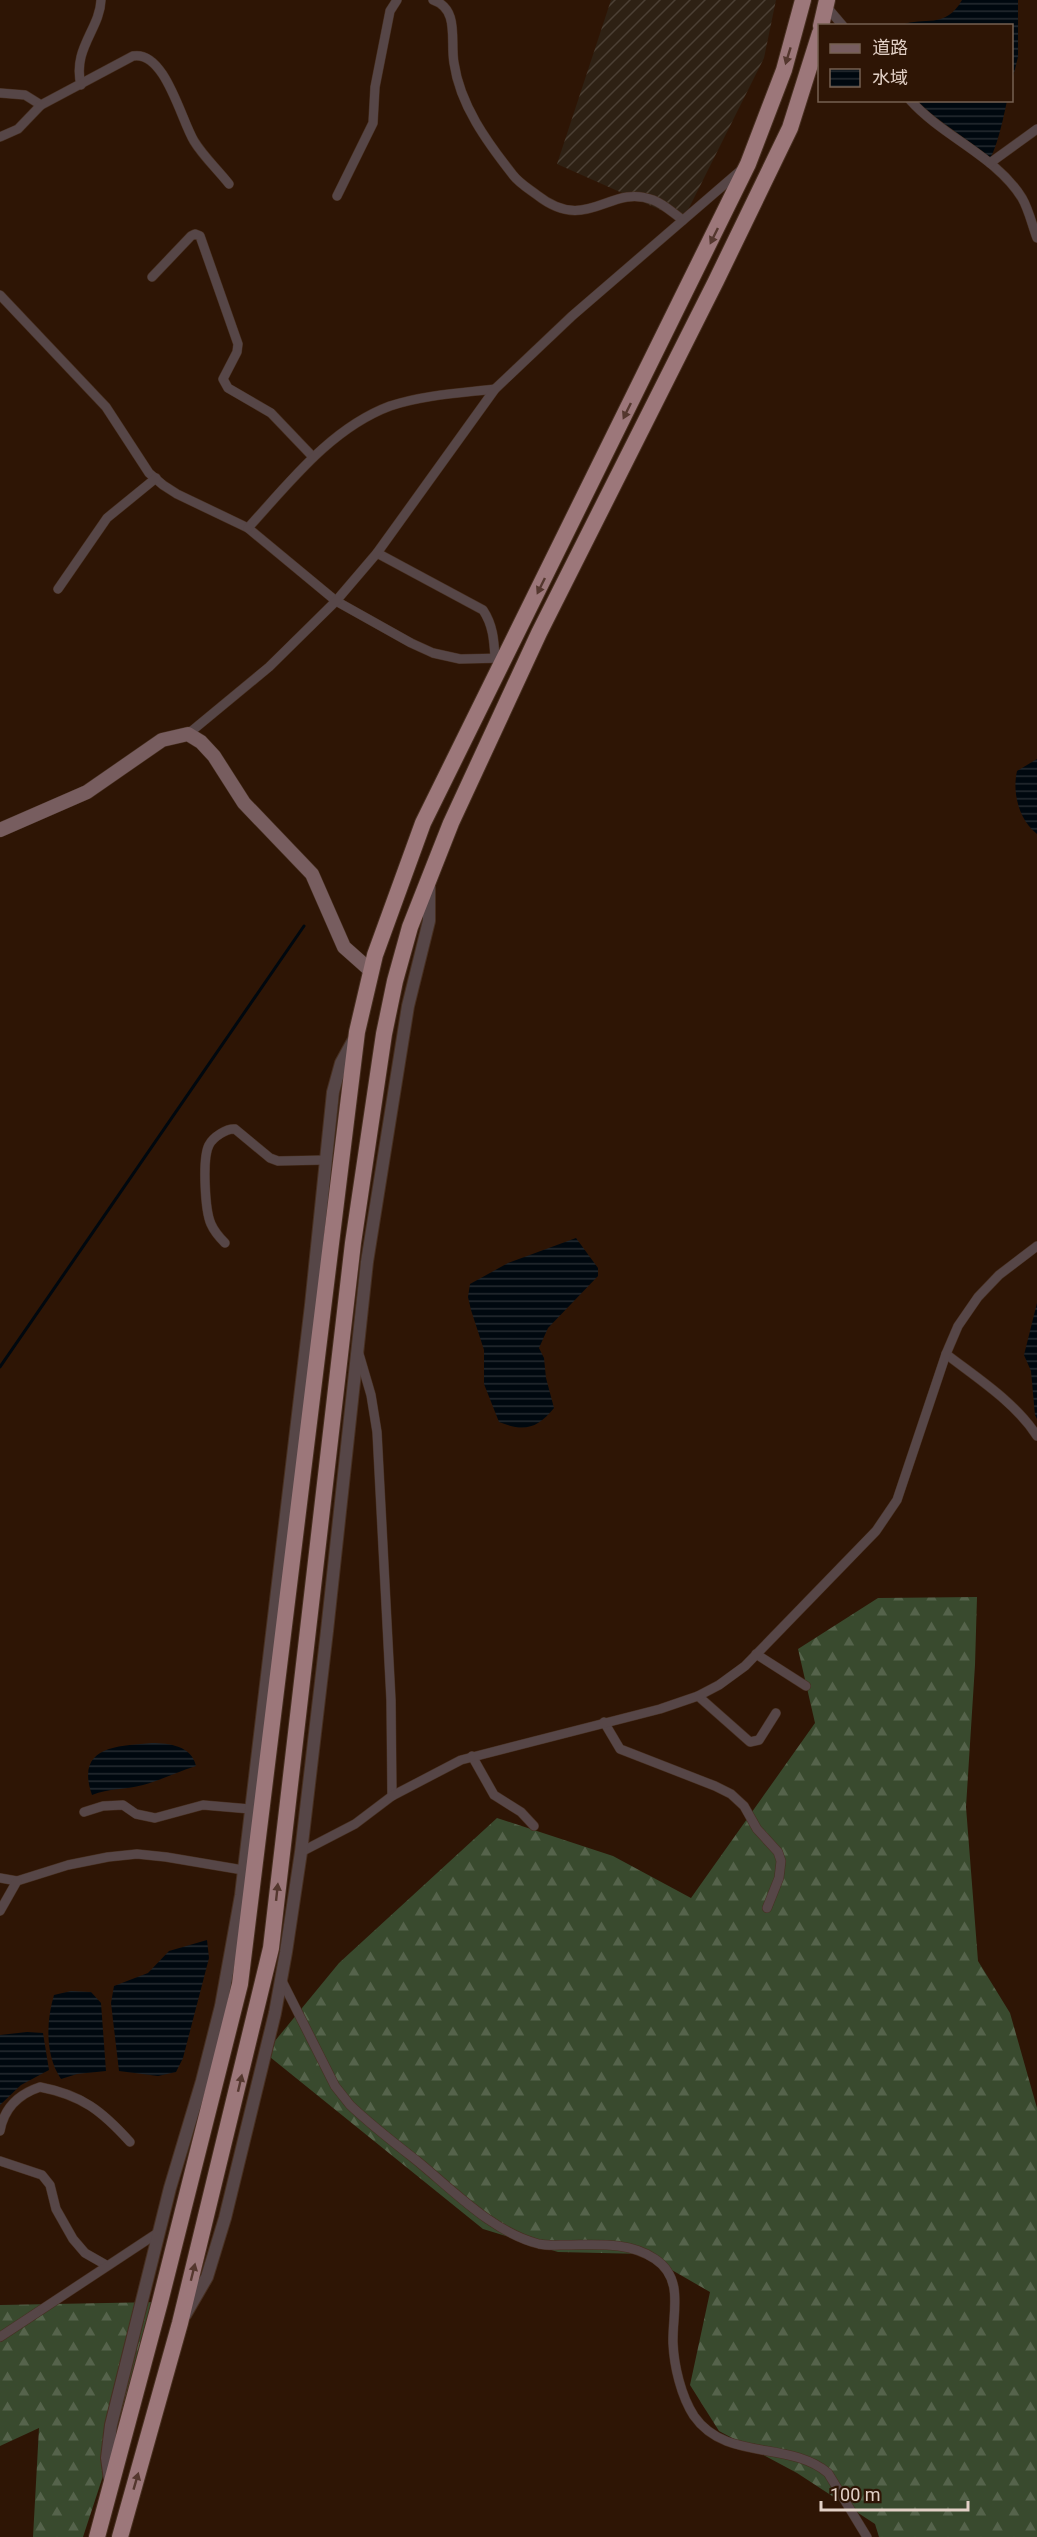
<svg xmlns="http://www.w3.org/2000/svg" width="1037" height="2537" font-family="Roboto,'Noto Sans SC',sans-serif">
  <style>
    .industrial { fill: url(#industrial-furrows) }
    .forest { fill: url(#forest-firs) }
    .water { fill: url(#water-rules) }
    .lines { fill: none; stroke-linecap: round; stroke-linejoin: round }
    .stream { stroke: #00080f; stroke-width: 3 }
    .minor-casing { stroke: #472f20; stroke-width: 10 }
    .tertiary-casing { stroke: #472f20; stroke-width: 14 }
    .secondary-casing { stroke: #472f20; stroke-width: 15 }
    .trunk-casing { stroke: #472f20; stroke-width: 18 }
    .minor { stroke: #564647; stroke-width: 9 }
    .tertiary { stroke: #564647; stroke-width: 12 }
    .secondary { stroke: #775d5f; stroke-width: 14 }
    .trunk { stroke: #9c777a; stroke-width: 16 }
    .oneway { fill: #54372e }
  </style>
  <defs>
    <pattern id="industrial-furrows" width="10" height="10" patternUnits="userSpaceOnUse" patternTransform="scale(1.5)"><rect width="10" height="10" fill="#2e2114"/><path d="M-1 1l2-2M0 10L10 0M9 11l2-2" fill="none" stroke="#4c4035"/></pattern>
    <pattern id="forest-firs" width="22" height="20" patternUnits="userSpaceOnUse" patternTransform="scale(1.5)"><rect width="22" height="20" fill="#394a2e"/><path d="M5 1l3.5 6h-7zM16 11l3.5 6h-7z" fill="#55634b"/></pattern>
    <pattern id="water-rules" width="6" height="5" patternUnits="userSpaceOnUse" patternTransform="scale(1.5)"><rect width="6" height="5" fill="#00080f"/><path d="M0 2.5h6" fill="none" stroke="#252b30"/></pattern>
  </defs>
  <rect width="100%" height="100%" fill="#2e1505"/>
  <!-- industrial -->
  <polygon class="industrial" points="611,0 776,0 764,58 683,220 557,164"/>
  <!-- forest -->
  <g class="forest">
    <polygon points="977,1597 975,1665 966,1807 978,1961 1010,2013 1037,2108 1037,2537 879,2537 875,2524 797,2473 719,2431 690,2385 710,2292 644,2254 558,2252 483,2229 265,2053 339,1963 497,1818 613,1856 691,1898 815,1723 798,1649 878,1598"/>
    <polygon points="160,2302 83,2537 33,2537 39,2428 0,2446 0,2305"/>
  </g>
  <!-- water -->
  <g class="water">
    <path d="M962 0H1018V57L1012 81V26L902 25C924 16 945 30 962 0Z"/>
    <path d="M915 101H1007C1004 115 997 149 989 160L956 140Z"/>
    <path d="M1037 759V834C1019 820 1012 793 1017 771Z"/>
    <path d="M576 1238 598 1268V1276L548 1328 539 1348 544 1358 546 1378 554 1408C537 1429 524 1432 499 1422L484 1384V1350L471 1310 468 1297 470 1284 508 1263Z"/>
    <polygon points="1037,1303 1037,1419 1035,1415 1031,1371 1024,1355"/>
    <path d="M152 1743C169 1743 192 1746 196 1766 177 1772 161 1780 143 1785 125 1790 109 1788 92 1795 75 1746 117 1746 152 1743Z"/>
    <polygon points="207,1940 209,1958 183,2058 176,2072 158,2076 119,2071 111,2003 114,1986 148,1973 169,1951"/>
    <path d="M71 1991 91 1992 101 2003 106 2071 77 2074 61 2079C45 2055 46 2022 54 1995Z"/>
    <polygon points="27,2032 43,2033 49,2070 21,2085 0,2105 0,2035"/>
  </g>
  <g class="lines">
    <!-- stream -->
    <polyline class="stream" points="0,1367 304,926"/>
    <defs>
      <g id="minor">
        <path d="M433 0C460 9 450 41 454 63 460 105 487 142 513 175 519 183 529 189 537 195 588 235 609 183 653 200 664 204 674 214 683 220"/>
        <polyline points="826,6 843,26"/>
        <path d="M81 85C72 49 100 29 101 0"/>
        <polyline points="0,93 25,95 41,105"/>
        <path d="M910 100C943 137 996 156 1022 198 1029 210 1032 225 1037 238"/>
        <path d="M0 137 18 129 41 105 133 56C165 50 181 120 194 141 203 156 218 170 229 184"/>
        <polyline points="990,163 1037,129"/>
        <polyline points="337,196 373,123 375,87 390,11 397,0"/>
        <polyline points="152,277 191,236 195,234 200,236 238,344 237,352 223,379 228,388 271,413 313,457"/>
        <polyline points="0,295 106,407 149,473 163,485 177,494 248,528 336,601 411,643 433,653 460,659 505,658"/>
        <path d="M248 528C289 483 331 428 390 406 423 395 460 393 495 389"/>
        <path d="M377 553 483 610C493 625 494 640 495 658"/>
        <polyline points="58,589 107,518 156,478"/>
        <polyline points="188,734 269,667 336,601 377,553 495,389 572,316 740,171"/>
        <path d="M225 1243C219 1237 214 1231 211 1224 205 1211 202 1158 209 1145 213 1137 227 1128 235 1129L270 1158 278 1161 326 1160"/>
        <polyline points="359,1354 371,1395 377,1432 391,1700 392,1796"/>
        <path d="M946 1354C977 1378 1015 1402 1037 1436"/>
        <polyline points="756,1654 806,1686"/>
        <polyline points="698,1696 750,1742 759,1740 776,1713"/>
        <polyline points="604,1722 620,1749 715,1786 731,1794 744,1806 757,1829 778,1852 781,1861 779,1878 767,1908"/>
        <polyline points="472,1756 494,1795 521,1812 534,1826"/>
        <polyline points="84,1812 103,1806 123,1805 136,1814 155,1818 203,1805 250,1809"/>
        <polyline points="301,1852 355,1824 392,1796 461,1760 660,1709 698,1696 719,1685 745,1666 876,1531 897,1500 946,1354 958,1326 978,1297 999,1275 1037,1246"/>
        <polyline points="0,1878 17,1881 68,1865 108,1857 137,1854 166,1857 243,1870"/>
        <polyline points="0,1911 17,1881"/>
        <path d="M281 1979 335 2086 350 2105C371 2125 393 2142 416 2160 453 2190 492 2232 539 2244 548 2246 558 2245 566 2245 595 2245 629 2241 655 2259 685 2279 672 2313 673 2343 674 2366 681 2396 694 2416 726 2462 789 2440 828 2473L867 2537"/>
        <path d="M0 2131C4 2108 19 2094 40 2087 82 2095 102 2111 130 2142"/>
        <polyline points="0,2161 42,2175 50,2185 56,2209 73,2239 85,2253 106,2265"/>
        <polyline points="0,2337 159,2232"/>
      </g>
      <g id="tertiary">
        <polyline points="185,2315 207,2277 225,2218 275,2013 286,1952 301,1852 327,1631 367,1262 408,1006 429,921 429,886"/>
        <polyline points="110,2480 107,2458 111,2425 170,2188 202,2081 221,2006 241,1895 311,1305 333,1092 341,1063 353,1041"/>
      </g>
      <polyline id="secondary" points="0,830 87,792 162,740 188,734 201,742 214,756 244,803 312,874 344,947 371,971"/>
      <g id="trunk">
        <polyline points="821,26 827,0"/>
        <polyline points="97,2537 160,2302 240,1984 357,1032 375,955 423,823 748,164 784,70 803,0"/>
        <polyline points="120,2537 180,2323 271,1948 353,1243 384,1034 395,981 410,927 451,823 539,633 716,281 790,128 820,33"/>
      </g>
    </defs>
    <!-- minor casing -->
    <use href="#minor" class="minor-casing"/>
    <!-- tertiary casing -->
    <use href="#tertiary" class="tertiary-casing"/>
    <!-- secondary casing -->
    <use href="#secondary" class="secondary-casing"/>
    <!-- trunk casing -->
    <use href="#trunk" class="trunk-casing"/>
    <!-- minor -->
    <use href="#minor" class="minor"/>
    <!-- tertiary -->
    <use href="#tertiary" class="tertiary"/>
    <!-- secondary -->
    <use href="#secondary" class="secondary"/>
    <!-- trunk -->
    <use href="#trunk" class="trunk"/>
  </g>
  <!-- one-way arrows -->
  <defs><path id="oneway-solid" d="M-6-.8H1V-3.2L6.5 0L1 3.2V.8H-6Z" transform="scale(1.5)"/></defs>
  <g class="oneway">
    <use href="#oneway-solid" transform="translate(788 56) rotate(107)"/>
    <use href="#oneway-solid" transform="translate(714 236) rotate(116)"/>
    <use href="#oneway-solid" transform="translate(627 411) rotate(116)"/>
    <use href="#oneway-solid" transform="translate(541 586) rotate(116)"/>
    <use href="#oneway-solid" transform="translate(277 1892) rotate(-84)"/>
    <use href="#oneway-solid" transform="translate(240 2083) rotate(-77)"/>
    <use href="#oneway-solid" transform="translate(193 2272) rotate(-76)"/>
    <use href="#oneway-solid" transform="translate(136 2481) rotate(-74)"/>
  </g>
  <!-- legend -->
  <rect x="818" y="24" width="195" height="78" fill="#2e1505" stroke="#766052" stroke-width="1.5"/>
  <rect x="830" y="44" width="30" height="9" fill="#775d5f" stroke="#766052" stroke-width="1.5"/>
  <text x="872" y="54" font-size="18" fill="#e2d0c6">道路</text>
  <rect x="830" y="69" width="30" height="18" fill="url(#water-rules)" stroke="#766052" stroke-width="1.5"/>
  <text x="872" y="84" font-size="18" fill="#e2d0c6">水域</text>
  <!-- scale -->
  <path d="M821 2501v9h147v-9" fill="none" stroke="#e2d0c6" stroke-width="3"/>
  <text x="830" y="2501" font-size="18" fill="#e2d0c6" stroke="#2e1505" stroke-width="4.5" paint-order="stroke">100 m</text>
</svg>
